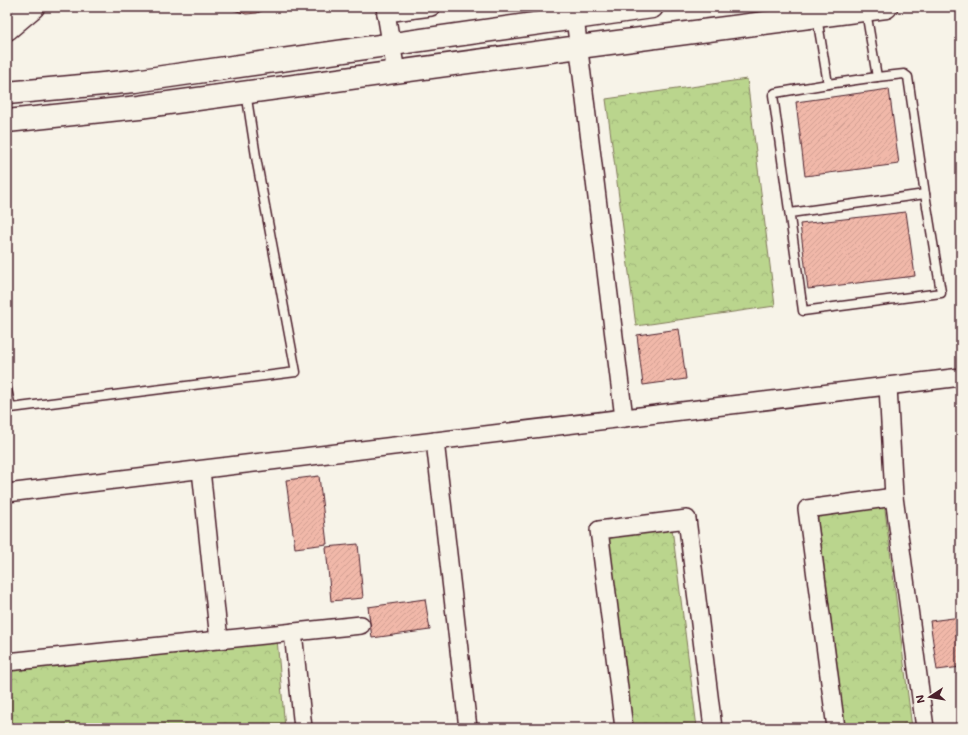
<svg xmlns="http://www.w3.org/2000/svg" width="968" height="735" font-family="Mali,sans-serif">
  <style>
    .park { fill: url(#park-crowns); stroke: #827a5c }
    .building { fill: url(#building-hatch); stroke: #4a1f2b }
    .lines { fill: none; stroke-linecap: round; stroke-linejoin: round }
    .lane-casing { stroke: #4a1f2b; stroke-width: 11 }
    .street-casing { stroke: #4a1f2b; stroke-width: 20 }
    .secondary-casing { stroke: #4a1f2b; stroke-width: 25 }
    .lane { stroke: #f7f3e8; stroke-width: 8 }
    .street { stroke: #f7f3e8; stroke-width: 17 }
    .secondary { stroke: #f7f3e8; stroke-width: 22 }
  </style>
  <defs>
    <pattern id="park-crowns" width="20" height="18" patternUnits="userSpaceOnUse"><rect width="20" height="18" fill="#bad58d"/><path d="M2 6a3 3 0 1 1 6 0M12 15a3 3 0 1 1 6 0" fill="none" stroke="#a1b67a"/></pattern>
    <pattern id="building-hatch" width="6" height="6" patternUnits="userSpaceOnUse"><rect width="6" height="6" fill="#f1b8a9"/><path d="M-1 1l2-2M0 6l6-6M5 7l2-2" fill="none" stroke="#d09e92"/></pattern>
  </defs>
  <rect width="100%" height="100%" fill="#f7f3e8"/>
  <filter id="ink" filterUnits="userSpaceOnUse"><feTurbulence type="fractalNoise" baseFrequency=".025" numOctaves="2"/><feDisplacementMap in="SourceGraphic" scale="8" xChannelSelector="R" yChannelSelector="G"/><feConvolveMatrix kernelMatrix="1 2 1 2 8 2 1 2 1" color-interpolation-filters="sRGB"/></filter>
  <g filter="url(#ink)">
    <!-- park -->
    <g class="park">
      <polygon points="747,79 775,306 636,326 606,99"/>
      <polygon points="884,502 912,728 845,728 817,513"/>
      <polygon points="672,528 697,728 627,728 604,539"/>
      <polygon points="277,639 285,728 7,728 7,669"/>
    </g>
    <!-- building -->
    <g class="building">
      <polygon points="230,7 271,7 257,13 246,14 234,10"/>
      <polygon points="889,89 899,164 805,176 796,102"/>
      <polygon points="906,212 915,276 808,289 800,224"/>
      <polygon points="679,329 686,379 643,385 637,335"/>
      <polygon points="319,476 327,544 295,548 286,480"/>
      <polygon points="358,544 363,598 331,601 326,547"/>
      <polygon points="425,599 430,630 372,638 368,607"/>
      <polygon points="961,617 961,667 937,670 930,621"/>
    </g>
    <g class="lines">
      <defs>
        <g id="lane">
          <polyline points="817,17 828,84 775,93 773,95 803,311 941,293 941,292 925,194 908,77 904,74 877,77 866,11"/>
          <polyline points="828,84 877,77"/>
          <polyline points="790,213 925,194"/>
          <polyline points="7,389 11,408 296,372 257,163 246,92"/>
        </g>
        <g id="street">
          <polyline points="385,7 386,13 431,7"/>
          <polyline points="386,13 396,72"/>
          <polyline points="575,18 624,418"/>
          <polyline points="888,386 894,497"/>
          <polyline points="435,441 468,728"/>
          <polyline points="201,470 219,640"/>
          <polyline points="7,493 961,377"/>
          <polyline points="293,632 303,728"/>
          <polyline points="7,662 361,625"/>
          <polyline points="624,728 599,530 687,519 713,728"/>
          <polyline points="836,728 807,509 894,497 925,728"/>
        </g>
        <g id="secondary">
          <polyline points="7,29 33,7"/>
          <polyline points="7,93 135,81 652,7"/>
          <polyline points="7,121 139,107 579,47 886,7"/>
        </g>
      </defs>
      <!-- lane casing -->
      <use href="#lane" class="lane-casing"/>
      <!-- street casing -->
      <use href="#street" class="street-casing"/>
      <!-- secondary casing -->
      <use href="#secondary" class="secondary-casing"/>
      <!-- lane -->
      <use href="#lane" class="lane"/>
      <!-- street -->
      <use href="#street" class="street"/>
      <!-- secondary -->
      <use href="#secondary" class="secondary"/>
    </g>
  </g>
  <!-- margin -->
  <rect width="968" height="735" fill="none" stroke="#f7f3e8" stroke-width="24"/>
  <rect x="12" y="12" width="944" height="711" fill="none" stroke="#4a1f2b" stroke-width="1.5" filter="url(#ink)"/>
  <!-- north arrow -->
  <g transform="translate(930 697) rotate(258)" stroke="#f7f3e8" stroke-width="3" paint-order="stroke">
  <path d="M0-3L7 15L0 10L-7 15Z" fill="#4a1f2b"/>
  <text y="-6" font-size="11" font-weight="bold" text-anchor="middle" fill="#4a1f2b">N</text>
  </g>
</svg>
